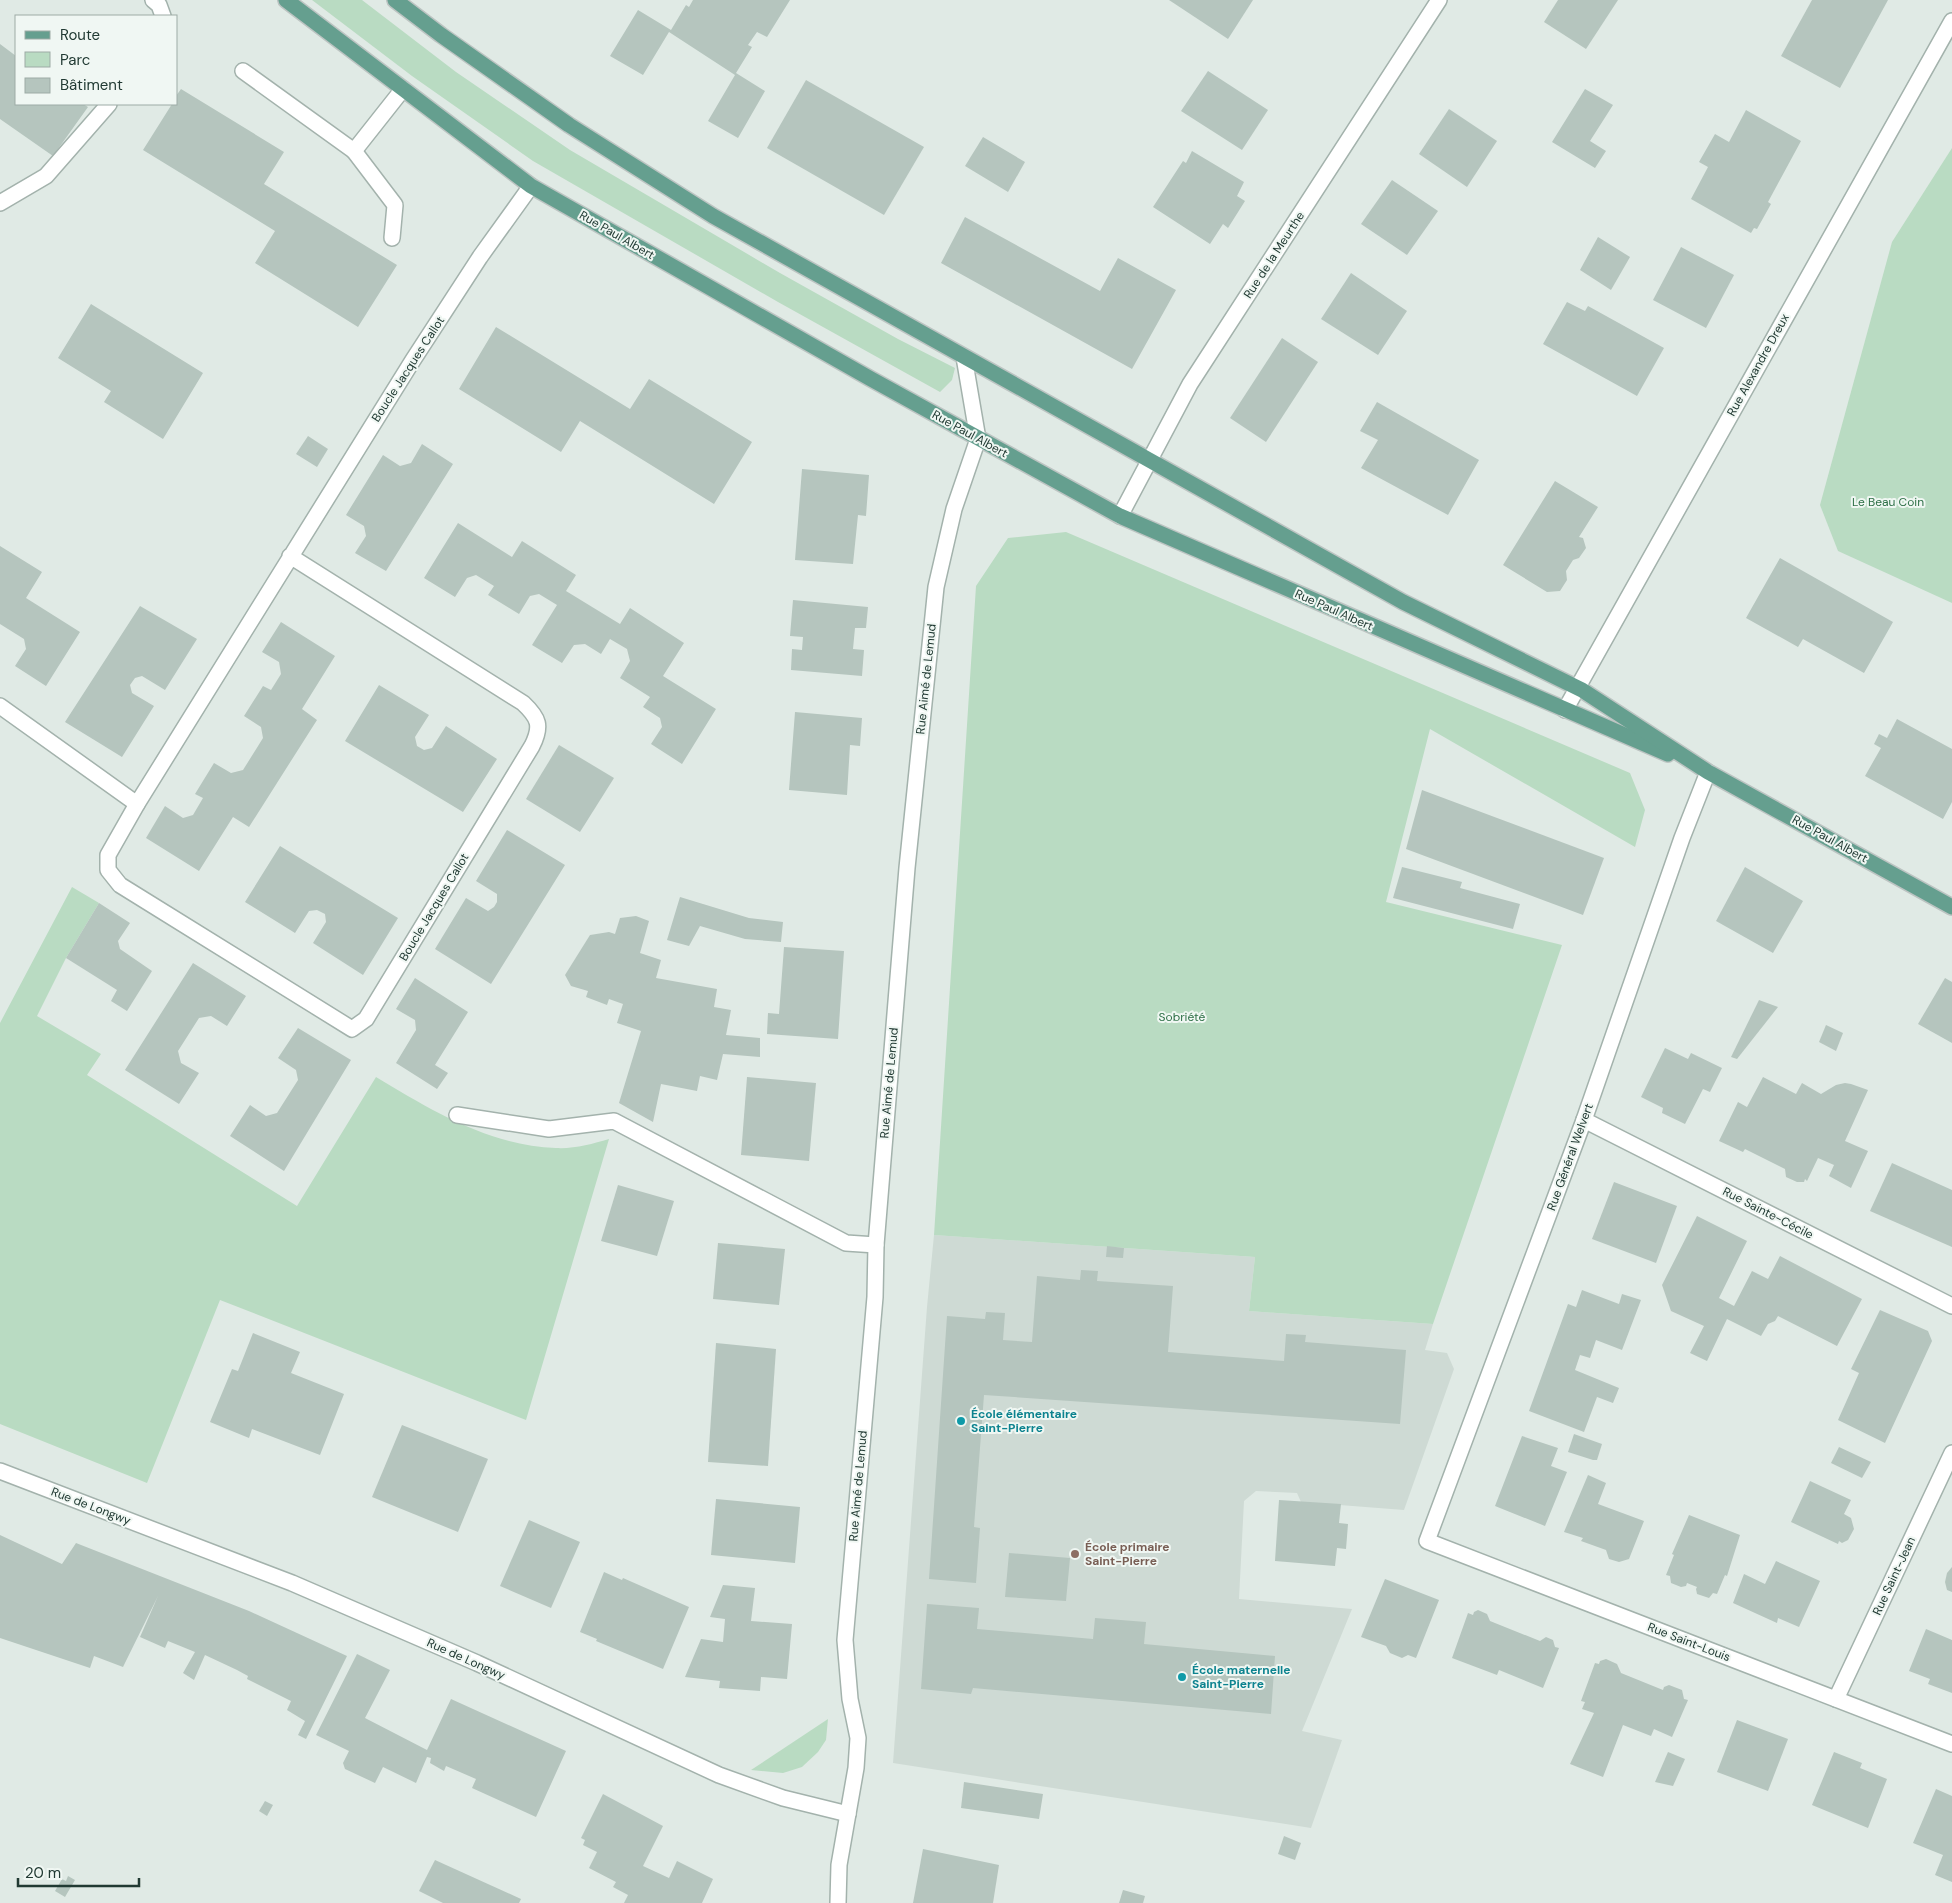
<svg xmlns="http://www.w3.org/2000/svg" width="1952" height="1903" font-family="'DM Sans',sans-serif">
  <style>
    .built { fill: #cedad4 }
    .green { fill: #b9dbc2 }
    .building { fill: #b5c5be }
    .lines { fill: none; stroke-linecap: round; stroke-linejoin: round }
    .minor-casing { stroke: #a3b2ac; stroke-width: 18 }
    .major-casing { stroke: #bcc4c2; stroke-width: 18 }
    .minor { stroke: #fff; stroke-width: 15 }
    .major { stroke: #659f8f; stroke-width: 15 }
    .culture-dot { fill: #0f9aa8; stroke: #f0f7f3; stroke-width: 2 }
    .education-dot { fill: #8d6e63; stroke: #f0f7f3; stroke-width: 2 }
    .labels { text-anchor: middle; stroke-width: 4; stroke-linejoin: round; paint-order: stroke }
    .street-label { font-size: 12px; fill: #213a33; stroke: #f0f7f3 }
    .park-label { font-size: 12px; fill: #2d6f46; stroke: #f0f7f3 }
    .culture-label { font-size: 12px; font-weight: bold; fill: #0d838f; stroke: #f0f7f3; text-anchor: start }
    .education-label { font-size: 12px; font-weight: bold; fill: #785e54; stroke: #f0f7f3; text-anchor: start }
  </style>
  <rect width="100%" height="100%" fill="#e0eae5"/>
  <!-- built -->
  <polygon class="built" points="934,1235 1255,1257 1249,1311 1433,1324 1425,1350 1447,1353 1454,1369 1404,1510 1301,1502 1297,1493 1256,1491 1244,1501 1239,1599 1352,1609 1302,1731 1342,1740 1311,1828 893,1763 927,1307"/>
  <!-- green -->
  <g class="green">
    <polygon points="312,0 362,0 456,72 570,150 780,273 898,339 955,368 952,380 940,392 778,302 533,161 412,76"/>
    <polygon points="1952,148 1952,603 1838,551 1820,505 1892,242"/>
    <polygon points="1066,532 1630,773 1645,810 1635,847 1430,729 1386,902 1562,945 1433,1324 1249,1311 1255,1257 934,1235 976,586 1008,538"/>
    <path d="M72 887 99 903 66 958 37 1016 101 1054 87 1075 297 1206 376 1077C431 1110 490 1146 556 1148 574 1149 592 1144 609 1139L526 1420 220 1300 147 1483 0 1424V1023Z"/>
    <polygon points="828,1719 826,1740 818,1752 802,1767 783,1773 751,1770"/>
  </g>
  <!-- building -->
  <g class="building">
    <polygon points="693,0 790,0 767,37 757,32 748,45 752,47 736,73 765,91 738,138 708,121 735,75 669,32 643,75 610,56 638,10 671,30 686,5 689,7"/>
    <polygon points="1169,0 1253,0 1228,39"/>
    <polygon points="1558,0 1618,0 1586,49 1544,22"/>
    <polygon points="1812,0 1888,0 1840,88 1781,56"/>
    <polygon points="0,44 16,56 16,104 83,104 88,107 53,156 0,119"/>
    <polygon points="1208,71 1268,110 1242,150 1181,111"/>
    <polygon points="806,80 924,147 884,215 767,148"/>
    <polygon points="181,89 284,152 264,184 397,265 358,327 255,263 275,231 143,150 172,104 176,104 176,96"/>
    <polygon points="1585,89 1613,105 1590,141 1606,151 1595,168 1552,142"/>
    <polygon points="1449,109 1497,141 1467,187 1419,154"/>
    <polygon points="1746,110 1801,141 1768,202 1771,204 1757,229 1754,228 1751,233 1691,199 1708,167 1699,162 1715,134 1729,142"/>
    <polygon points="983,137 1025,162 1008,192 965,166"/>
    <polygon points="1192,151 1244,182 1237,196 1245,201 1228,228 1223,224 1210,244 1153,207 1183,161 1186,163"/>
    <polygon points="1392,180 1438,211 1407,255 1361,224"/>
    <polygon points="965,217 1100,291 1118,258 1176,290 1132,369 941,263"/>
    <polygon points="1598,237 1630,257 1611,290 1580,270"/>
    <polygon points="1681,247 1734,275 1706,328 1653,300"/>
    <polygon points="1351,273 1407,311 1378,355 1321,319"/>
    <polygon points="1567,302 1585,311 1588,306 1664,348 1637,396 1543,344"/>
    <polygon points="91,304 203,373 163,439 104,402 111,391 58,358"/>
    <polygon points="496,327 630,409 649,379 752,442 714,504 580,421 561,452 459,389"/>
    <polygon points="1282,338 1318,362 1266,442 1230,418"/>
    <polygon points="1377,402 1479,460 1448,515 1361,468 1378,440 1360,431"/>
    <polygon points="308,436 328,449 317,467 296,454"/>
    <polygon points="422,444 453,464 386,571 355,553 366,536 364,526 346,515 383,455 400,466 411,463"/>
    <polygon points="802,469 869,475 866,516 858,515 853,564 795,560"/>
    <polygon points="1555,481 1598,507 1579,537 1583,538 1586,548 1579,558 1573,560 1566,571 1567,580 1560,591 1547,592 1503,565"/>
    <polygon points="458,523 512,557 522,541 576,575 566,591 620,624 630,608 684,643 663,676 716,709 682,764 651,744 662,727 660,718 643,707 650,697 620,678 630,661 627,649 610,639 601,654 585,644 574,645 562,663 532,645 557,605 539,594 530,596 519,614 488,595 494,586 476,575 467,578 455,597 424,578"/>
    <polygon points="0,546 42,572 26,598 80,632 46,686 15,666 26,649 24,639 0,624"/>
    <polygon points="1780,558 1893,622 1864,673 1803,639 1798,647 1746,618"/>
    <polygon points="793,600 868,607 866,628 855,628 853,649 864,650 862,676 791,670 792,649 802,650 803,637 790,636"/>
    <polygon points="140,606 197,639 165,690 142,676 135,678 130,685 132,693 154,706 122,757 65,722"/>
    <polygon points="281,622 335,656 302,709 317,720 249,827 233,817 199,871 146,838 165,806 183,818 193,815 203,798 195,794 214,763 231,773 243,770 263,738 261,727 244,716 263,686 271,690 281,674 279,662 262,652"/>
    <polygon points="379,685 429,715 415,737 417,746 424,750 432,748 446,726 497,759 463,812 345,741"/>
    <polygon points="795,712 862,718 860,746 850,745 847,795 789,790"/>
    <polygon points="1897,719 1952,749 1952,802 1943,819 1865,776 1881,748 1874,744 1879,734 1887,738"/>
    <polygon points="559,745 614,778 580,832 526,799"/>
    <polygon points="1422,790 1604,858 1583,915 1406,849"/>
    <polygon points="507,830 565,865 491,984 435,949 466,898 488,911 494,907 497,902 497,894 476,881"/>
    <polygon points="280,846 398,918 363,975 313,943 326,922 325,914 317,910 309,911 295,933 245,902"/>
    <polygon points="1402,867 1462,882 1460,888 1520,904 1513,929 1393,898"/>
    <polygon points="1745,867 1803,901 1773,953 1716,921"/>
    <polygon points="680,897 749,918 783,922 781,942 745,939 700,926 689,946 667,940"/>
    <polygon points="99,903 130,923 118,941 120,949 152,971 127,1011 111,1001 117,990 66,958"/>
    <polygon points="636,916 649,921 640,953 661,960 656,978 717,989 714,1007 731,1010 726,1035 760,1038 760,1057 723,1054 717,1080 700,1076 697,1091 661,1084 653,1122 619,1103 641,1031 617,1023 623,1004 609,999 607,1005 586,997 588,991 571,986 565,975 590,935 609,932 615,934 620,918"/>
    <polygon points="784,947 844,951 838,1039 767,1034 768,1013 779,1014"/>
    <polygon points="193,963 246,996 227,1026 211,1016 199,1018 178,1051 181,1063 199,1073 179,1104 125,1070"/>
    <polygon points="415,978 468,1012 435,1065 448,1073 437,1089 396,1063 416,1030 415,1020 396,1009"/>
    <polygon points="1945,978 1952,982 1952,1043 1918,1024"/>
    <polygon points="1759,1000 1778,1007 1737,1059 1731,1057"/>
    <polygon points="1826,1025 1843,1033 1836,1051 1819,1042"/>
    <polygon points="298,1028 351,1060 284,1171 230,1136 250,1105 266,1116 277,1113 298,1080 296,1070 278,1058"/>
    <polygon points="1665,1048 1688,1059 1691,1053 1722,1068 1710,1092 1703,1089 1685,1124 1662,1113 1663,1108 1641,1097"/>
    <polygon points="747,1077 816,1083 809,1161 741,1155"/>
    <polygon points="1763,1077 1796,1094 1802,1083 1821,1094 1836,1085 1845,1083 1851,1084 1868,1090 1845,1141 1868,1151 1851,1188 1829,1176 1834,1165 1818,1158 1807,1181 1805,1179 1804,1182 1797,1182 1786,1177 1785,1169 1745,1149 1743,1152 1719,1141 1738,1102 1747,1107"/>
    <polygon points="1892,1163 1952,1190 1952,1247 1870,1211"/>
    <polygon points="1614,1182 1677,1206 1656,1263 1592,1239"/>
    <polygon points="618,1185 674,1201 657,1256 601,1241"/>
    <polygon points="1697,1216 1747,1241 1719,1298 1734,1306 1752,1271 1768,1279 1780,1256 1862,1299 1837,1346 1778,1316 1775,1321 1768,1324 1761,1336 1727,1319 1707,1361 1690,1353 1704,1326 1671,1311 1662,1285"/>
    <polygon points="718,1243 785,1249 779,1305 713,1299"/>
    <polygon points="1107,1246 1124,1248 1123,1258 1106,1257"/>
    <polygon points="1081,1270 1098,1271 1097,1281 1173,1286 1168,1352 1284,1361 1286,1334 1306,1335 1305,1342 1406,1350 1400,1424 984,1395 974,1527 980,1528 976,1583 929,1579 947,1316 985,1319 986,1312 1005,1313 1003,1340 1032,1342 1037,1276 1080,1280"/>
    <polygon points="1582,1290 1619,1304 1622,1294 1641,1300 1622,1350 1596,1340 1590,1358 1580,1355 1575,1370 1619,1388 1613,1403 1597,1397 1584,1432 1529,1411 1568,1304 1576,1307"/>
    <polygon points="1880,1310 1928,1331 1932,1341 1885,1443 1838,1420 1859,1373 1851,1369"/>
    <polygon points="253,1333 300,1352 291,1373 344,1394 320,1455 252,1429 249,1438 210,1422 232,1369 238,1371"/>
    <polygon points="716,1343 776,1349 768,1466 708,1462"/>
    <polygon points="402,1425 488,1459 458,1532 372,1497"/>
    <polygon points="1574,1434 1602,1444 1597,1460 1593,1460 1568,1452"/>
    <polygon points="1522,1436 1558,1448 1551,1466 1567,1472 1545,1526 1495,1506"/>
    <polygon points="1839,1447 1871,1462 1862,1478 1831,1463"/>
    <polygon points="1588,1475 1606,1483 1598,1504 1644,1521 1629,1559 1619,1562 1609,1559 1606,1550 1581,1541 1583,1538 1564,1532"/>
    <polygon points="1810,1481 1851,1500 1844,1514 1851,1518 1854,1529 1848,1540 1842,1543 1839,1541 1838,1544 1791,1522"/>
    <polygon points="716,1499 800,1507 795,1563 711,1555"/>
    <polygon points="1279,1500 1341,1504 1339,1523 1348,1524 1346,1549 1337,1548 1335,1566 1275,1561"/>
    <polygon points="1689,1515 1740,1535 1727,1576 1725,1575 1717,1594 1713,1593 1709,1598 1697,1594 1696,1589 1697,1587 1687,1583 1686,1586 1681,1587 1671,1583 1670,1576 1666,1575 1674,1555 1672,1554"/>
    <polygon points="529,1520 580,1542 551,1608 500,1586"/>
    <polygon points="0,1535 62,1564 76,1543 249,1611 347,1656 306,1739 298,1735 305,1721 287,1710 291,1701 247,1679 248,1676 237,1670 205,1655 194,1680 183,1673 195,1652 168,1641 165,1648 140,1637 158,1596 123,1667 94,1656 90,1668 0,1638"/>
    <polygon points="1009,1553 1070,1558 1066,1601 1005,1597"/>
    <polygon points="1776,1561 1820,1581 1799,1627 1778,1618 1777,1623 1733,1603 1744,1574 1765,1584"/>
    <polygon points="1952,1567 1952,1592 1947,1590 1945,1582 1947,1573"/>
    <polygon points="604,1572 622,1580 623,1578 689,1607 663,1669 596,1641 597,1639 580,1632"/>
    <polygon points="1385,1579 1439,1600 1416,1658 1408,1655 1402,1658 1390,1653 1386,1646 1361,1637"/>
    <polygon points="723,1585 755,1588 751,1621 792,1624 787,1679 761,1677 760,1691 719,1688 720,1681 685,1677 701,1639 723,1642 725,1619 710,1617"/>
    <polygon points="927,1604 979,1608 977,1629 1093,1639 1095,1618 1146,1622 1144,1644 1275,1656 1271,1714 973,1688 971,1694 921,1689"/>
    <polygon points="1478,1610 1487,1614 1490,1621 1540,1641 1546,1637 1553,1640 1555,1647 1559,1648 1543,1688 1499,1670 1497,1675 1452,1658 1468,1613 1473,1615 1474,1612"/>
    <polygon points="1926,1629 1952,1640 1952,1693 1928,1684 1930,1679 1909,1671"/>
    <polygon points="357,1654 390,1670 365,1718 427,1750 451,1699 566,1751 536,1817 472,1788 476,1779 446,1766 444,1771 430,1763 431,1758 427,1757 416,1783 383,1767 375,1783 345,1769 343,1763 349,1751 316,1735"/>
    <polygon points="1606,1659 1617,1664 1621,1673 1663,1690 1664,1687 1669,1685 1682,1690 1684,1699 1688,1700 1672,1737 1654,1729 1651,1736 1623,1725 1603,1777 1570,1764 1594,1713 1582,1709 1585,1702 1581,1701 1595,1663 1599,1664 1600,1661"/>
    <polygon points="1737,1720 1788,1739 1768,1791 1717,1772"/>
    <polygon points="1668,1752 1685,1759 1673,1786 1655,1782"/>
    <polygon points="1834,1752 1862,1763 1860,1768 1887,1779 1868,1828 1812,1805"/>
    <polygon points="964,1782 1043,1794 1039,1819 961,1808"/>
    <polygon points="1936,1789 1952,1796 1952,1882 1935,1875 1943,1855 1913,1843"/>
    <polygon points="603,1794 663,1826 643,1866 669,1878 677,1861 713,1879 702,1903 624,1903 628,1895 613,1887 616,1882 589,1868 597,1852 583,1845 585,1840 581,1838"/>
    <polygon points="265,1801 273,1805 267,1816 259,1811"/>
    <polygon points="1284,1836 1301,1843 1295,1860 1278,1854"/>
    <polygon points="923,1849 999,1865 993,1903 913,1903"/>
    <polygon points="435,1860 521,1899 519,1903 443,1903 419,1891"/>
    <polygon points="68,1876 75,1880 65,1897 55,1891 62,1879 66,1881"/>
    <polygon points="1123,1890 1145,1896 1143,1903 1119,1903"/>
  </g>
  <g class="lines">
    <defs>
      <g id="minor">
        <polyline points="153,0 159,5 163,16"/>
        <polyline points="243,71 354,151 403,89"/>
        <polyline points="354,151 395,205 392,238"/>
        <polyline points="0,203 46,176 109,104"/>
        <polyline points="1120,516 1190,384 1439,0"/>
        <path d="M290 556 523 703C539 718 542 726 532 746L366 1019 352 1029 120 885 108 870V855L137 804 413 360 480 257 531 186"/>
        <polyline points="0,706 137,804"/>
        <polyline points="1565,710 1952,21"/>
        <polyline points="1708,772 1682,838 1584,1120 1427,1541 1952,1744"/>
        <polyline points="457,1115 549,1129 614,1121 846,1243 876,1245"/>
        <polyline points="1584,1120 1952,1306"/>
        <polyline points="0,1471 292,1583 477,1663 719,1775 783,1798 848,1814"/>
        <polyline points="1836,1699 1952,1453"/>
        <polyline points="838,1903 839,1865 856,1768 858,1738 850,1699 845,1640 875,1297 876,1245 907,868 936,587 954,509 978,439 964,357"/>
      </g>
      <g id="major">
        <polyline points="286,0 531,186 871,379 1120,516 1668,754"/>
        <polyline points="395,0 441,35 569,125 713,216 1403,602 1582,690 1708,772 1952,907"/>
      </g>
    </defs>
    <!-- minor casing -->
    <use href="#minor" class="minor-casing"/>
    <!-- major casing -->
    <use href="#major" class="major-casing"/>
    <!-- minor -->
    <use href="#minor" class="minor"/>
    <!-- major -->
    <use href="#major" class="major"/>
  </g>
  <!-- markers -->
  <g class="culture-dot">
    <circle cx="961" cy="1421" r="5"/>
    <circle cx="1182" cy="1677" r="5"/>
  </g>
  <circle class="education-dot" cx="1075" cy="1554" r="5"/>
  <g class="labels">
    <!-- street labels -->
    <g class="street-label">
      <text transform="translate(617 235) rotate(30)" y="4">Rue Paul Albert</text>
      <text transform="translate(1274 255) rotate(-57)" y="4">Rue de la Meurthe</text>
      <text transform="translate(1758 365) rotate(-61)" y="4">Rue Alexandre Dreux</text>
      <text transform="translate(408 369) rotate(-57)" y="4">Boucle Jacques Callot</text>
      <text transform="translate(970 434) rotate(29)" y="4">Rue Paul Albert</text>
      <text transform="translate(1334 610) rotate(24)" y="4">Rue Paul Albert</text>
      <text transform="translate(926 679) rotate(-84)" y="4">Rue Aimé de Lemud</text>
      <text transform="translate(1830 839) rotate(29)" y="4">Rue Paul Albert</text>
      <text transform="translate(434 907) rotate(-59)" y="4">Boucle Jacques Callot</text>
      <text transform="translate(889 1083) rotate(-85)" y="4">Rue Aimé de Lemud</text>
      <text transform="translate(1570 1157) rotate(-70)" y="4">Rue Général Welvert</text>
      <text transform="translate(1768 1213) rotate(27)" y="4">Rue Sainte-Cécile</text>
      <text transform="translate(858 1486) rotate(-85)" y="4">Rue Aimé de Lemud</text>
      <text transform="translate(91 1506) rotate(21)" y="4">Rue de Longwy</text>
      <text transform="translate(1894 1576) rotate(-65)" y="4">Rue Saint-Jean</text>
      <text transform="translate(1689 1642) rotate(21)" y="4">Rue Saint-Louis</text>
      <text transform="translate(466 1659) rotate(24)" y="4">Rue de Longwy</text>
    </g>
    <!-- park labels -->
    <g class="park-label">
      <text x="1888" y="506">Le Beau Coin</text>
      <text x="1182" y="1021">Sobriété</text>
    </g>
    <!-- culture labels -->
    <g class="culture-label">
      <text x="971" y="1418">École élémentaire<tspan x="971" dy="14">Saint-Pierre</tspan></text>
      <text x="1192" y="1674">École maternelle<tspan x="1192" dy="14">Saint-Pierre</tspan></text>
    </g>
    <!-- education labels -->
    <g class="education-label">
      <text x="1085" y="1551">École primaire<tspan x="1085" dy="14">Saint-Pierre</tspan></text>
    </g>
  </g>
  <!-- legend -->
  <rect x="15" y="15" width="162" height="90" fill="#f0f7f3" stroke="#9daba6"/>
  <rect x="25" y="31" width="25" height="8" fill="#659f8f" stroke="#9daba6"/>
  <text x="60" y="40" font-size="15" fill="#213a33">Route</text>
  <rect x="25" y="52" width="25" height="15" fill="#b9dbc2" stroke="#9daba6"/>
  <text x="60" y="65" font-size="15" fill="#213a33">Parc</text>
  <rect x="25" y="78" width="25" height="15" fill="#b5c5be" stroke="#9daba6"/>
  <text x="60" y="90" font-size="15" fill="#213a33">Bâtiment</text>
  <!-- scale -->
  <path d="M18 1878v8h121v-8" fill="none" stroke="#213a33" stroke-width="2.5"/>
  <text x="25" y="1878" font-size="15" fill="#213a33" stroke="#f0f7f3" stroke-width="4" paint-order="stroke">20 m</text>
</svg>
